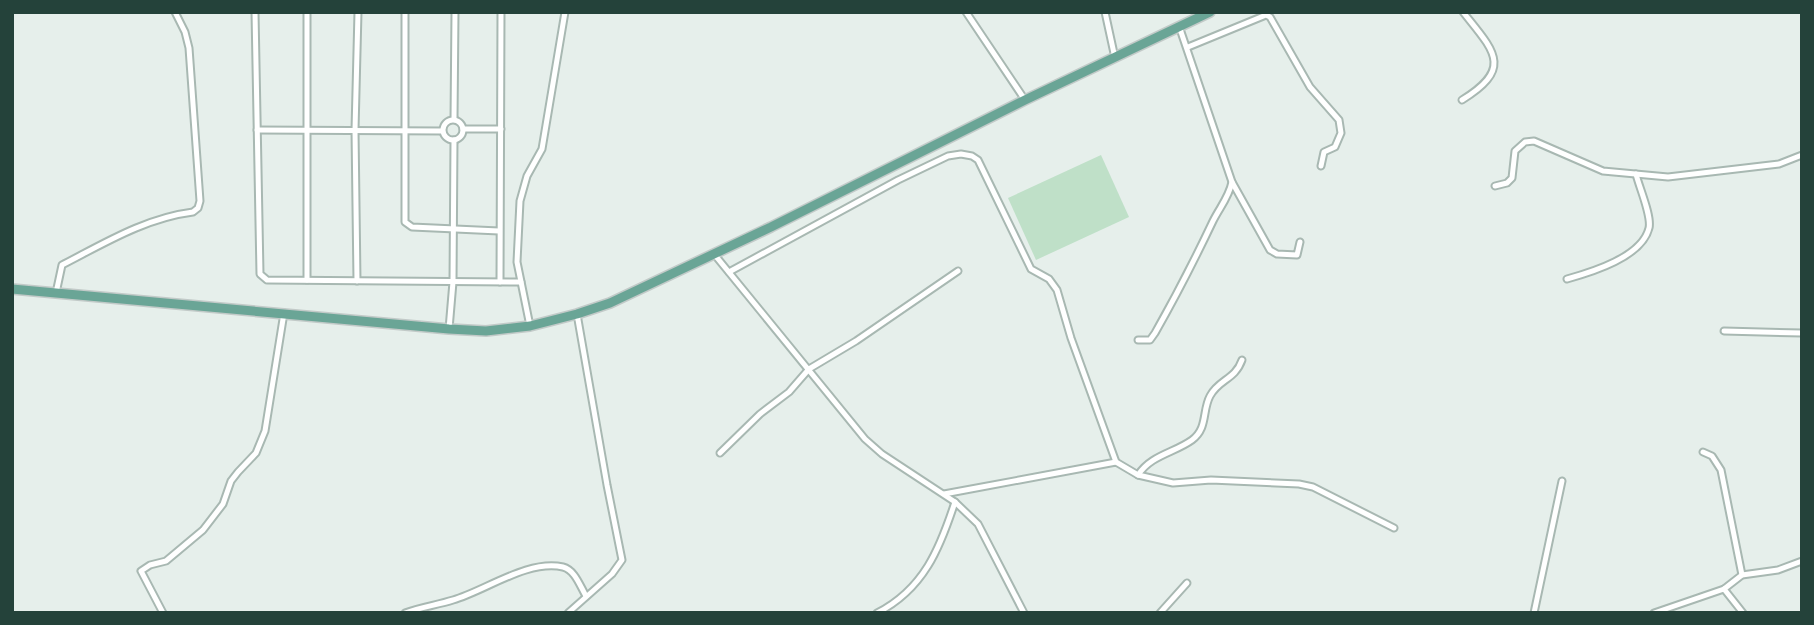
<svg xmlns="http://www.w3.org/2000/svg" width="1814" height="625" font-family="'Fira Sans Condensed',sans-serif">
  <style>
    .green { fill: #bfe0c8 }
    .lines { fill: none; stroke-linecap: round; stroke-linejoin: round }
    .minor-casing { stroke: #a8b8b2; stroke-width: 9 }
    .primary-casing { stroke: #c2cac8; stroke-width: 12 }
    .minor { stroke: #fff; stroke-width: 5 }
    .primary { stroke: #6aa596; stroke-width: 9 }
  </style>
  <rect width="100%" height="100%" fill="#e6efeb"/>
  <!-- green -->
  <polygon class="green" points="1101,155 1129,217 1036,260 1008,198"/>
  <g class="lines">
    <defs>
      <g id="minor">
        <polyline points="255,12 260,274 267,280 521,282"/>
        <polyline points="307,12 307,280"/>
        <polyline points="405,12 405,222 412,227 499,231"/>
        <polyline points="966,12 1025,100"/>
        <polyline points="1105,12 1115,58"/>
        <polyline points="1179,26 1232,182 1270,250 1277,254 1297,255 1300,242"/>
        <polyline points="1188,47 1266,15 1270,17 1310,87 1339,120 1341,133 1335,147 1324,152 1321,166"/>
        <path d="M1462 100C1514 68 1494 51 1463 12"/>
        <polyline points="454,119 455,12"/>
        <circle cx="453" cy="130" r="10"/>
        <polyline points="463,129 501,129"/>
        <polyline points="257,130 442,131"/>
        <polyline points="1495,186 1507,183 1512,178 1515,151 1525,142 1534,141 1603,171 1668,177 1779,164 1802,155"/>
        <polyline points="714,254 865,439 882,454 955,502 978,524 1024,613"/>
        <polyline points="729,272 898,180 948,156 961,154 972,156 978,160 1031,269 1049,279 1057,290 1071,338 1116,462"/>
        <path d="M1567 279C1592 272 1642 257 1649 228 1652 216 1639 187 1636 174"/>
        <polyline points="357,281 355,130 358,12"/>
        <polyline points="500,282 501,12"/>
        <path d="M56 293 62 265C103 244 145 218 193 212L198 208 200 201 189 48 185 32 175 12"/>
        <polyline points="530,326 517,262 520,201 527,176 542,149 565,12"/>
        <polyline points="449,329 453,282 454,140"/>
        <polyline points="1724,331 1802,333"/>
        <path d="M1138 340H1150L1155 333C1176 296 1195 259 1213 221 1220 207 1229 197 1232 182"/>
        <polyline points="1703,452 1712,456 1721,470 1742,575"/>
        <polyline points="720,453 760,414 789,392 809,369 856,341 958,271"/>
        <path d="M1138 475C1151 455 1174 453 1192 440 1208 428 1202 411 1210 396 1219 379 1235 380 1242 360"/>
        <polyline points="944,494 1116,462 1138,475 1173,483 1211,480 1299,484 1313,487 1394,528"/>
        <polyline points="1724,589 1743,613"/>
        <polyline points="163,613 141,571 150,565 166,561 203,530 223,504 231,481 238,472 256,453 265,431 284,313"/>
        <path d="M405 613C421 607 437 605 453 600 485 591 528 559 563 567 575 570 580 586 586 596"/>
        <polyline points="568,613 612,574 622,560 607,485 577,314"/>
        <path d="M877 613C924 589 940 548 955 502"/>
        <polyline points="1160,613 1187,583"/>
        <polyline points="1534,613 1562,481"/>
        <polyline points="1654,613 1724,589 1742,575 1778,570 1802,561"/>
      </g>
      <polyline id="primary" points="12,289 449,329 486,331 530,326 577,314 610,303 771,227 1025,100 1210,12"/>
    </defs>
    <!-- minor casing -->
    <use href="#minor" class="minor-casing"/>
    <!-- primary casing -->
    <use href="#primary" class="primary-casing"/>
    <!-- minor -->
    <use href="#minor" class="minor"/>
    <!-- primary -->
    <use href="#primary" class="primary"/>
  </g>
  <!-- border -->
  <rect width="1814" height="625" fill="none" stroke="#24423a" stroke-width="28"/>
</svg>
